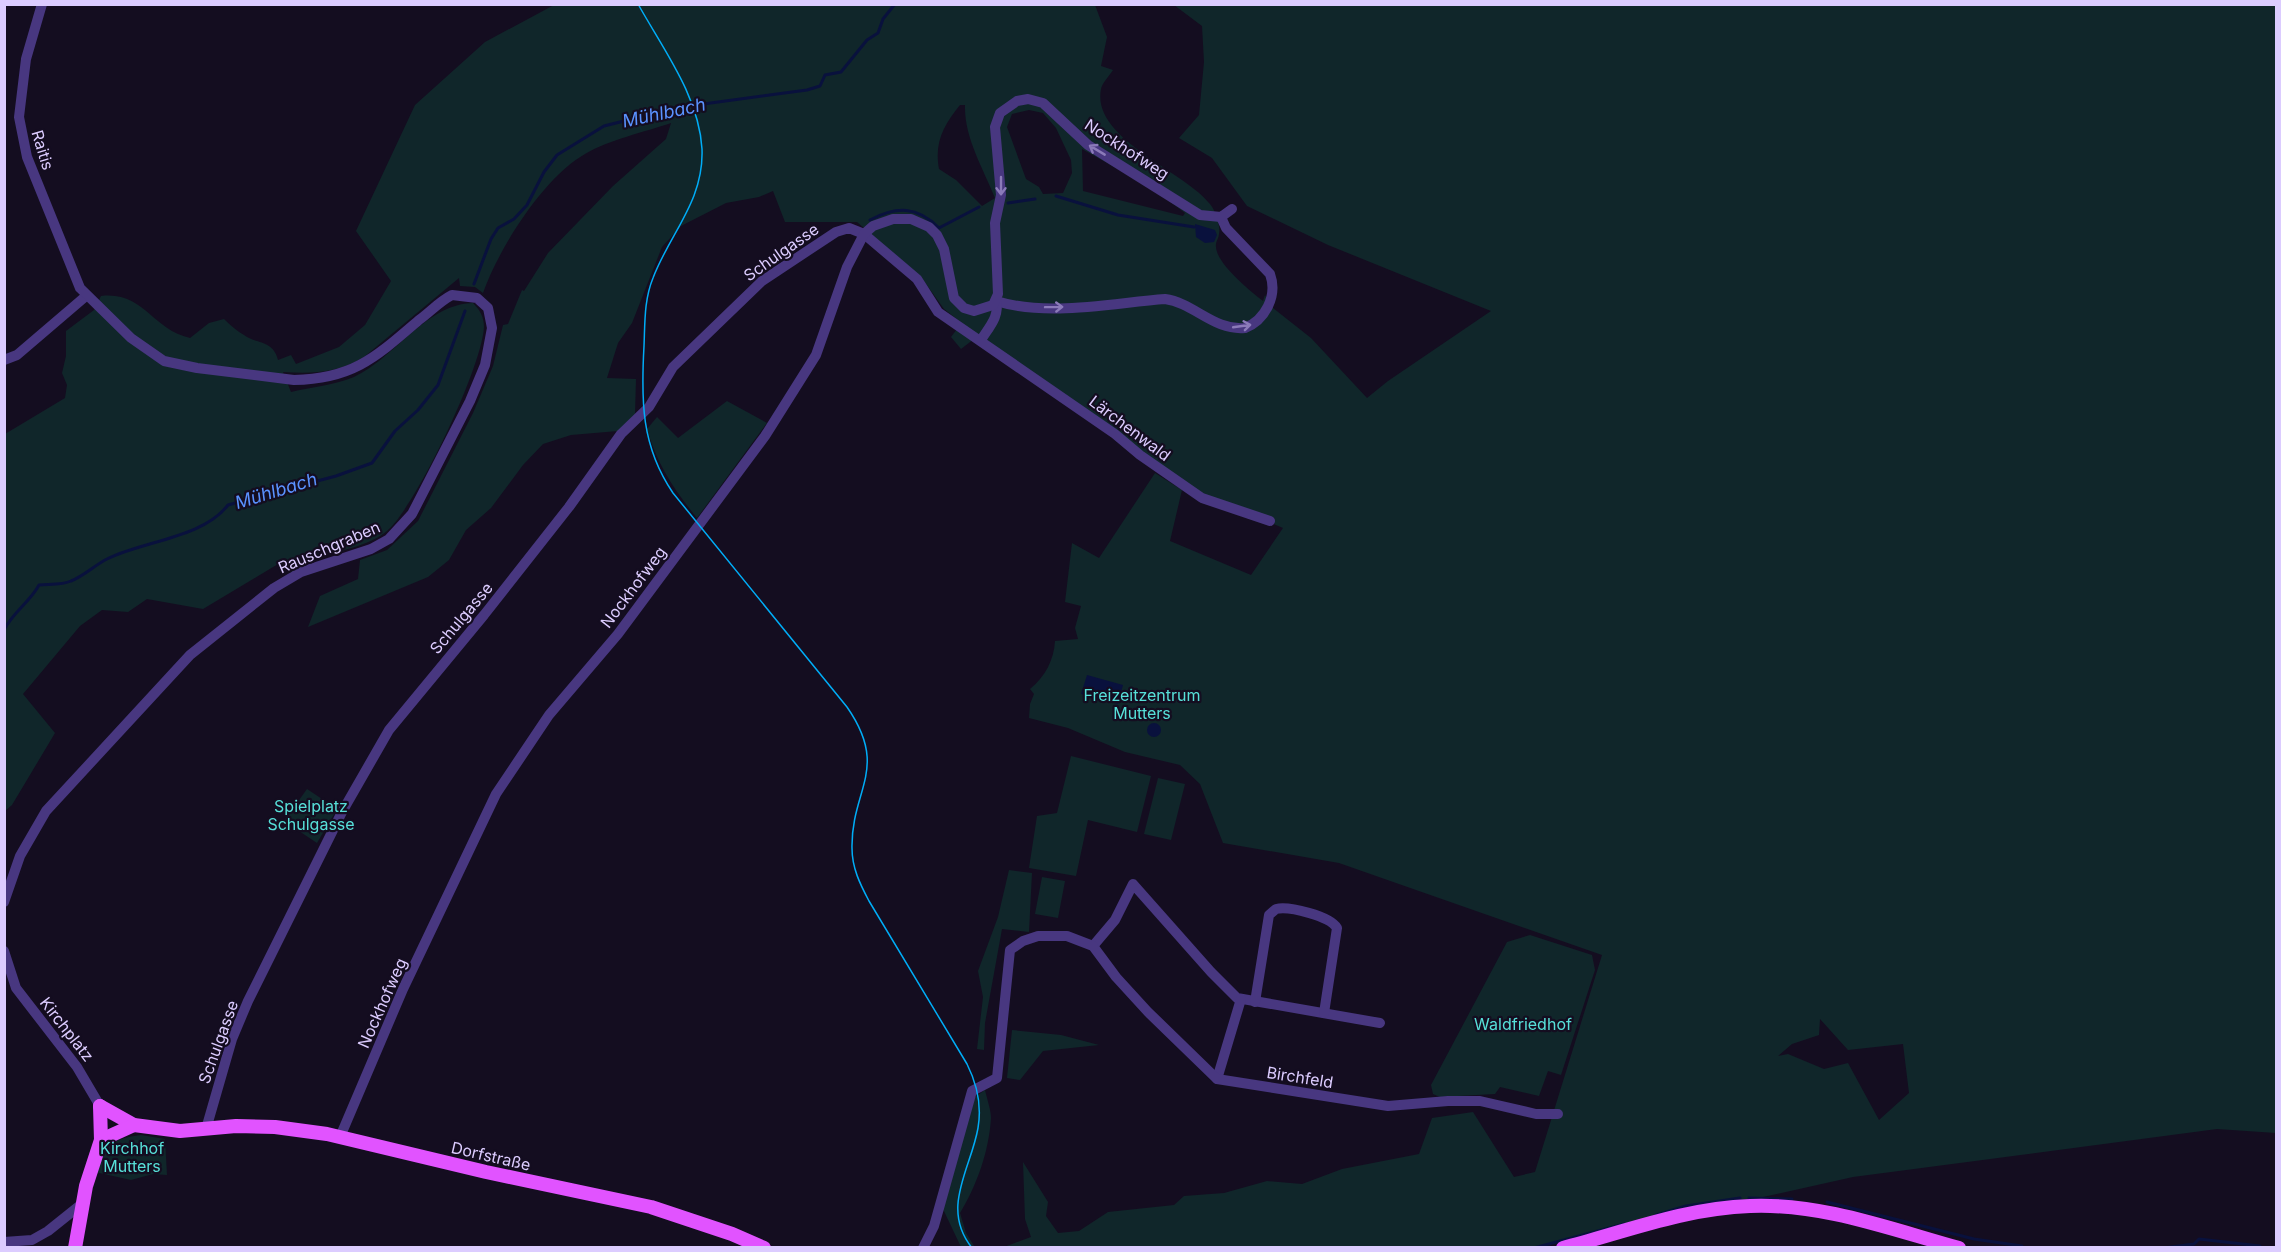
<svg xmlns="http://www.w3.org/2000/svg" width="2281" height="1252" font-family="Inter,sans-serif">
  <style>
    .green { fill: #10262a; fill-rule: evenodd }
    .water { fill: #09113d }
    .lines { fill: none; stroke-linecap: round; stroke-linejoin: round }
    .stream { stroke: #09113d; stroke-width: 3 }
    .minor { stroke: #483780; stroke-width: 10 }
    .major { stroke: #e153ff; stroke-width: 14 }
    .tram { stroke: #00adf7; stroke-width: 1.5 }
    .oneway { stroke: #8b7ab9 }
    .labels { text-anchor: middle; stroke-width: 4.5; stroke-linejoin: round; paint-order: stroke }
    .street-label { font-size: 16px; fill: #dcccff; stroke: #140d20 }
    .park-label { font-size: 16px; fill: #57e0d9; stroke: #140d20 }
    .water-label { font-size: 18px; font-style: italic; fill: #5a92ff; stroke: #140d20 }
  </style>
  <rect width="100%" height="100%" fill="#140d20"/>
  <!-- green -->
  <g class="green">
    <path d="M554 5H1095L1107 37 1101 66 1113 70C1110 75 1102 83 1101 89 1091 139 1185 171 1210 204 1215 210 1221 226 1219 234 1219 238 1215 242 1216 247 1217 264 1249 290 1263 301L1265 295 1273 308 1311 338 1367 398 1388 381 1491 311 1328 245 1247 206 1212 158 1179 138 1199 115 1204 62 1202 26 1174 5H2276V1133L2217 1129 1853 1177 1539 1247H1004L1031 1237 1025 1219 1023 1162 1048 1202 1046 1216 1058 1233 1079 1231 1108 1212 1174 1205 1184 1196 1224 1193 1267 1181 1302 1184 1342 1169 1419 1154 1432 1118 1473 1112 1514 1177 1535 1172 1602 955 1339 863 1223 843 1200 784 1180 765 1125 752 1068 728 1029 718 1030 704 1034 694 1030 689C1045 677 1054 660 1055 641L1078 639 1075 628 1081 606 1065 602 1072 543 1099 558 1155 473 1182 490 1170 541 1251 575 1283 528 1202 494 990 345 944 309 921 277 857 222H785L773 191 759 197 726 203 681 226 662 247 632 323 618 343 607 378 636 379 635 414 618 431 571 435 543 444 523 465 491 508 466 530 449 560 428 577 308 627 320 596 358 579 360 560 387 550 418 521 473 413 493 366 503 325 508 324 522 290 524 291 548 253 613 186 666 139 671 123C645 132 608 140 585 154 543 178 499 248 483 293L475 287 460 286 459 278 364 357C337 373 313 374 283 372L291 392C311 387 335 385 354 377 395 358 426 304 473 303 480 310 484 317 484 327 482 367 417 505 387 531 368 547 338 550 315 559 307 563 299 568 291 573L283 561 203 609 147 599 128 612 102 610 80 626 23 694 55 733 12 805 5 811V434L65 398 67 385 62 373 66 356V331L94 310 101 296C144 291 151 329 190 338L209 323 224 319C230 325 237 331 244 335 258 345 273 340 278 360L291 355 296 364 339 347 365 325 391 281 356 231 415 105 485 42ZM960 105H965C964 137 983 168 995 198L982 206 956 180 939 169C934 142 944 125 960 105ZM1029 110 1043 113 1056 128 1071 160 1072 173 1063 193 1043 194 1039 187 1026 179 1007 127 1012 114ZM1082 149 1152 188 1185 213 1183 216 1083 191ZM1820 1019 1848 1050 1903 1044 1909 1093 1879 1120 1848 1063 1824 1069 1788 1054 1778 1056 1792 1044 1819 1035Z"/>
    <polygon points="957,329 974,339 961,349 951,337"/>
    <path d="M727 401 767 423 697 518C674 490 657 464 647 429L657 417 678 438Z"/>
    <polygon points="1071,756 1151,776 1137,832 1088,820 1076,876 1029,868 1037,816 1057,813"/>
    <polygon points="1158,778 1185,784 1171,840 1144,834"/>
    <polygon points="307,789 337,809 317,843 284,821"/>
    <polygon points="1009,870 1032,873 1029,932 1002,929 985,1023 984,1050 977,1049 983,997 978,971 998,917"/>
    <polygon points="1042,877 1065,881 1058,918 1035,914"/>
    <polygon points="1530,935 1592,955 1595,970 1561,1075 1548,1071 1539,1096 1500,1087 1495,1094 1440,1097 1433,1094 1431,1085 1507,942"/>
    <polygon points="1012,1030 1061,1035 1099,1045 1043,1051 1020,1080 1007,1078"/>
    <path d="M985 1090C987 1099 991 1110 991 1118 989 1151 977 1185 960 1213L966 1233 974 1246 981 1247H961L943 1209 972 1099Z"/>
    <path d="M141 1135 165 1139 167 1175 153 1174 131 1180 95 1172C105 1144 112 1139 141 1135Z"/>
  </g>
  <!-- water -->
  <g class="water">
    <polygon points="1195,224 1215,230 1217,235 1214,242 1205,243 1196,237"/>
    <polygon points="1087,675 1123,685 1118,704 1081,694"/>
    <circle cx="1154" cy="730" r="7"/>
  </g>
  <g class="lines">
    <!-- stream -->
    <g class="stream">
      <polyline points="1056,196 1118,215 1194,227"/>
      <polyline points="1008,203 1035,199"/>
      <path d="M870 220C897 206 917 206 939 228L979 207"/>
      <polyline points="474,284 491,239 498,228 514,219 527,205 544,172 557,155 604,126 644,116 659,118 674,108 807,90 820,86 825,75 841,72 867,40 878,33 883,19 895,4"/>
      <path d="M4 630C13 612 30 602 39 585 49 584 63 585 71 581 84 576 95 565 107 559 143 541 203 538 228 505L336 476 372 463 395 431 418 410 438 385 465 311"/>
      <polyline points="1749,1198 1792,1199"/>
      <polyline points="1827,1202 1974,1239 2022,1246"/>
      <polyline points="1656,1215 1686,1206 1740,1198"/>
      <polyline points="1534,1248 1624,1224"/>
      <polyline points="2163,1248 2194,1244 2199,1239 2260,1246"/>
    </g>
    <!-- minor -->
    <g class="minor">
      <path d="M996 301C1048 317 1112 303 1165 299 1194 303 1214 331 1245 328 1265 320 1278 296 1270 274L1226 228 1221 217"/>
      <path d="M981 340C989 327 1000 316 996 301"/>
      <polyline points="4,360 17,355 86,296"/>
      <path d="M4 902 20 856 46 811 190 655 274 588 301 572 371 549 389 539 412 514 470 401 485 365 492 328 488 308 477 298 452 295C440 301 430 312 419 320 376 357 353 379 294 380L197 368 164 361 131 338 80 288 27 157 19 117 26 59 42 4"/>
      <polyline points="1093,946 1115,920 1133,884 1211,972 1237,998 1380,1023"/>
      <polyline points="4,951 16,988 77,1067 100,1106"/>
      <path d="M1255 1002 1269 915 1276 909C1289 906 1330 916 1337 928L1324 1013"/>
      <polyline points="1217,1079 1241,999"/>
      <polyline points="206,1129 232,1039 248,1001 342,812 389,730 484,615 569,507 621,434 649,407 673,367 762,281 836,232 849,228 864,234 917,279 938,312 1115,434 1140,455 1202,498 1270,521"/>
      <polyline points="340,1137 403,989 496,794 549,715 618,634 765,436 816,355 847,267 864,234 873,226 893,219 911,219 929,227 937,235 944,249 954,298 964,308 974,311 993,305 998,294 995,223 1001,195 995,127 1000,113 1017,101 1028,99 1043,103 1088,145 1200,215 1221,217 1232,209"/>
      <polyline points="4,1242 32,1240 48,1231 83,1203"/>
      <polyline points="923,1248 934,1226 972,1091 997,1078 1010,950 1023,941 1038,936 1067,936 1093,946 1116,977 1148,1012 1217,1079 1388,1106 1448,1101 1480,1101 1536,1114 1558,1114"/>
    </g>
    <!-- major -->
    <g class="major">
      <polyline points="100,1106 134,1125 180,1131 236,1126 275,1127 327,1134 486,1172 651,1207 732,1234 764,1248"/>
      <polyline points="101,1140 134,1125"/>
      <polyline points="75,1248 86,1186 101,1140 100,1106"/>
      <path d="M1563 1248C1624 1232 1686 1208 1750 1206 1822 1203 1890 1229 1959 1248"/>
    </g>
    <!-- tram -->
    <path class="tram" d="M638 4C663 49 699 96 702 149 704 201 670 233 653 278 644 300 645 323 644 346 641 400 641 446 673 493L847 707C890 769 851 789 852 848 852 868 860 884 869 901L967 1064C977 1084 982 1105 978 1128 971 1169 940 1208 972 1248"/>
  </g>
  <!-- one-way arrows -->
  <defs><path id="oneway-shaft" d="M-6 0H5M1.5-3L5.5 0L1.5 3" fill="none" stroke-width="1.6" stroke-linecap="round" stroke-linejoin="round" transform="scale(1.5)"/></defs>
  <g class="oneway">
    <use href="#oneway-shaft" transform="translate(1097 150) rotate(-149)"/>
    <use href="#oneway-shaft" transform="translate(1001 186) rotate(90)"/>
    <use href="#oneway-shaft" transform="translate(1054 307) rotate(-1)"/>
    <use href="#oneway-shaft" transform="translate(1242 326) rotate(-8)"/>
  </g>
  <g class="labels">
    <!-- street labels -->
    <g class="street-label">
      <text transform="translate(1127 149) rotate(33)" y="6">Nockhofweg</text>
      <text transform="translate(43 150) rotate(73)" y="6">Raitis</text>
      <text transform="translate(781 252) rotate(-35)" y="6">Schulgasse</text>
      <text transform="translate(1130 428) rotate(37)" y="6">Lärchenwald</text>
      <text transform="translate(329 547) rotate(-23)" y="6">Rauschgraben</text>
      <text transform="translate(633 587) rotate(-53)" y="6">Nockhofweg</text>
      <text transform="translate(461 618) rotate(-50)" y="6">Schulgasse</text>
      <text transform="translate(382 1003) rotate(-66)" y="6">Nockhofweg</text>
      <text transform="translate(67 1029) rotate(52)" y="6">Kirchplatz</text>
      <text transform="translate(218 1042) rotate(-70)" y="6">Schulgasse</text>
      <text transform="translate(1300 1077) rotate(9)" y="6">Birchfeld</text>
      <text transform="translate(491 1156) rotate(13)" y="6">Dorfstraße</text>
    </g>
    <!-- park labels -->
    <g class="park-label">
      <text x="1142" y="701">Freizeitzentrum<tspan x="1142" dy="18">Mutters</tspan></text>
      <text x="311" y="812">Spielplatz<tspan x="311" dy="18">Schulgasse</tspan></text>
      <text x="1523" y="1030">Waldfriedhof</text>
      <text x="132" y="1154">Kirchhof<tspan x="132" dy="18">Mutters</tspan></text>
    </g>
    <!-- water labels -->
    <g class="water-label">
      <text transform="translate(664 113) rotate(-12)" y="6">Mühlbach</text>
      <text transform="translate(276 491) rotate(-17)" y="6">Mühlbach</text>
    </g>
  </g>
  <!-- border -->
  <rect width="2281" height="1252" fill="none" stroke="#dcccff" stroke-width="12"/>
</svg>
